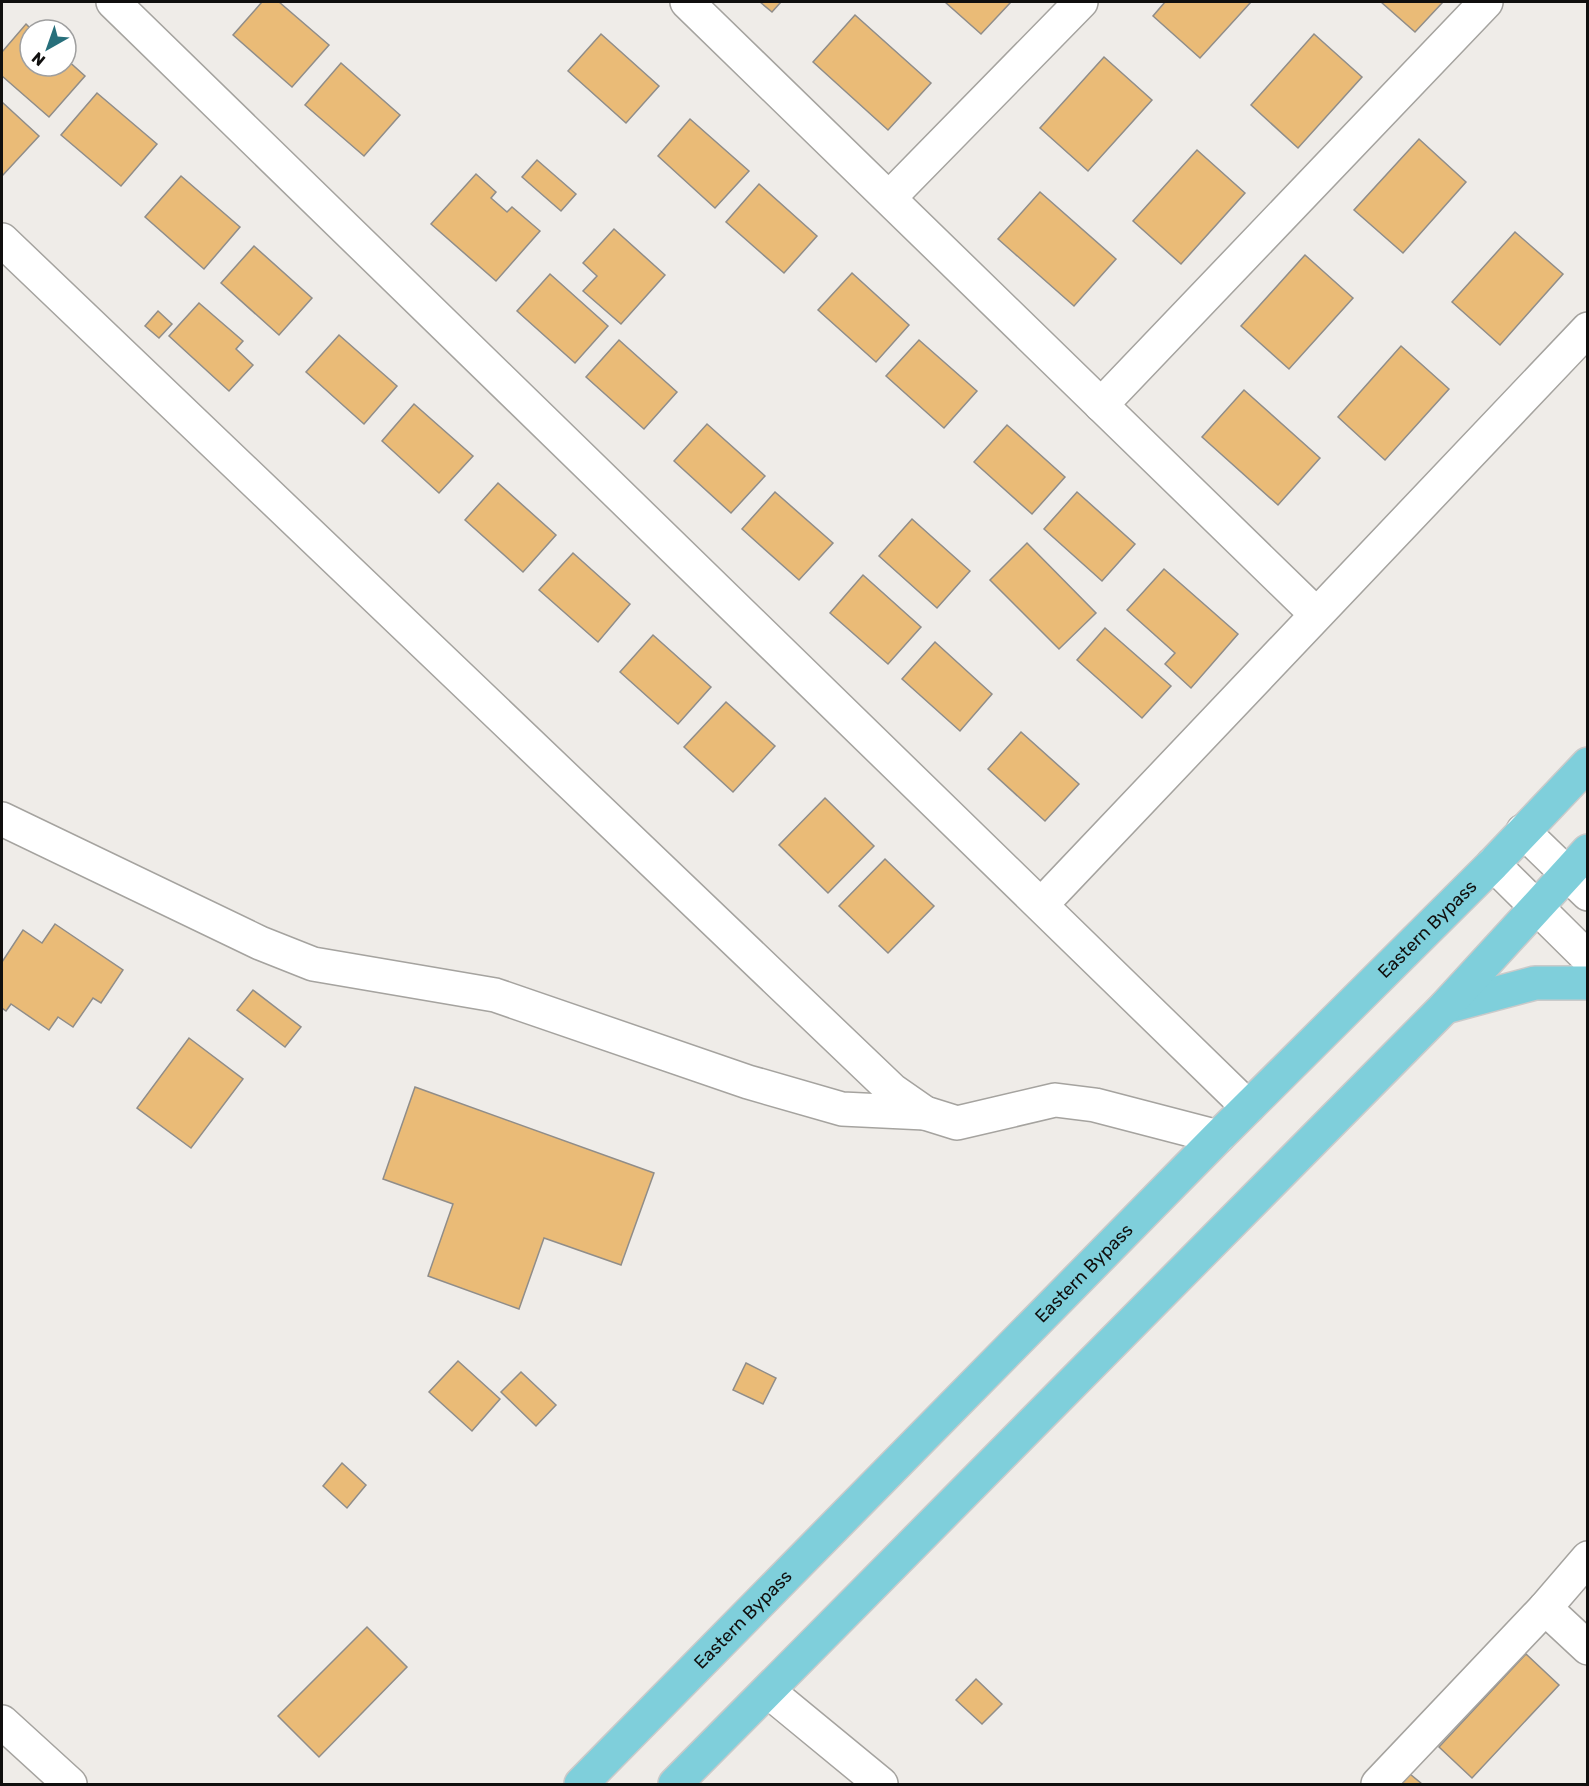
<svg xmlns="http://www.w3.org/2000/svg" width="1589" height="1786" font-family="Rubik,sans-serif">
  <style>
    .building { fill: #eabb77; stroke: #908d89; stroke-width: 1.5 }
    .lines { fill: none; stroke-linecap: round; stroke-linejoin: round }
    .minor-casing { stroke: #a5a39f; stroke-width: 36 }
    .major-casing { stroke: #cacaca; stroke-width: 36 }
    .minor { stroke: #fff; stroke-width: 33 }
    .major { stroke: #7fcfdb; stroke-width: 33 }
    .labels { text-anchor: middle; stroke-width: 4.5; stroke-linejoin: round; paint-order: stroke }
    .street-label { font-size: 18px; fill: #100f0e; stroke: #fff }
  </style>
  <rect width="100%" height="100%" fill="#efece8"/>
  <!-- building -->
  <g class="building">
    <polygon points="262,2 279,2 329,45 292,87 233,35"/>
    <polygon points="760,2 781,2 772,12"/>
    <polygon points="945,2 1011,2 981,34"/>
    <polygon points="1165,2 1251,2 1200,58 1153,16"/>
    <polygon points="1381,2 1443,2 1415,32"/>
    <polygon points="855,15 931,83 888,130 813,62"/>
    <polygon points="26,24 32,30 30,30 30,66 66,66 66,59 85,76 49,117 2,76 2,52"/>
    <polygon points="601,34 659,86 626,123 568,71"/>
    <polygon points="1314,34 1362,77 1298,148 1251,105"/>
    <polygon points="1104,57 1152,100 1088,171 1040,128"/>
    <polygon points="341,63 400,115 364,156 305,105"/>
    <polygon points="97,93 157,144 121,186 61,135"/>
    <polygon points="2,102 39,136 3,175 2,174"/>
    <polygon points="690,119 749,171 715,208 658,156"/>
    <polygon points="1419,139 1466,182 1403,253 1354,210"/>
    <polygon points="1197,150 1245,193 1181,264 1133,221"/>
    <polygon points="537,160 576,194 561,211 522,177"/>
    <polygon points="476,174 496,192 491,198 507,212 512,207 540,231 496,281 431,224"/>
    <polygon points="181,176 240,227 204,269 145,217"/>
    <polygon points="759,184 817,236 784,273 726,222"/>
    <polygon points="1040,192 1116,259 1074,306 998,239"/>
    <polygon points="614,229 665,275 621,324 583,291 597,276 583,263"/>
    <polygon points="1515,232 1563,274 1500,345 1452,302"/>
    <polygon points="254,246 312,298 279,335 221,283"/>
    <polygon points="1305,255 1353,298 1289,369 1241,326"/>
    <polygon points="852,273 909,325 876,362 818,310"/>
    <polygon points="550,274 608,326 575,363 517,311"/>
    <polygon points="199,303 243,341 236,349 253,365 229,391 169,336"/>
    <polygon points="158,311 172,324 159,338 145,326"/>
    <polygon points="339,335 397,386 364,424 306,372"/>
    <polygon points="619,340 677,392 644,429 586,377"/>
    <polygon points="919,340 977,391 944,428 886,376"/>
    <polygon points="1401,346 1449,389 1385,460 1338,417"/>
    <polygon points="1244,390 1320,458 1278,505 1202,437"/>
    <polygon points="414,404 473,456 439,493 382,441"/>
    <polygon points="707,424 765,476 731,513 674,461"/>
    <polygon points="1007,425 1065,477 1032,514 974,462"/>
    <polygon points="498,483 556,535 523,572 465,520"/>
    <polygon points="775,492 833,543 799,580 742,529"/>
    <polygon points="1077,492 1135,544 1102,581 1044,529"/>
    <polygon points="912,519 970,571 937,608 879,556"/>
    <polygon points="1027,543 1096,613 1059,649 990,580"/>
    <polygon points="573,553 630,604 598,642 539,590"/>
    <polygon points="1164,569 1238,634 1191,688 1165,664 1175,653 1127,610"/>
    <polygon points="863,575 921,627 888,664 830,613"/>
    <polygon points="1105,628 1171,686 1142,718 1077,660"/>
    <polygon points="653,635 711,687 678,724 620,672"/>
    <polygon points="935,642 992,694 960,731 902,679"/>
    <polygon points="726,702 775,746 733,792 684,747"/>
    <polygon points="1021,732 1079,784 1045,821 988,769"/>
    <polygon points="825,798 874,846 828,893 779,845"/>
    <polygon points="885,859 934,906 888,953 839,906"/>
    <polygon points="55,924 123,970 101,1003 93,998 73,1027 58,1017 49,1030 11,1004 6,1011 2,1008 2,962 23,930 42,943"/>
    <polygon points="253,990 301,1027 285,1047 237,1010"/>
    <polygon points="189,1038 243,1079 191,1148 137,1108"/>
    <polygon points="415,1087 654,1173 621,1265 544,1238 519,1309 428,1276 453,1204 383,1179"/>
    <polygon points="458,1361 500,1399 472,1431 429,1392"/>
    <polygon points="746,1363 776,1378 763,1404 733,1390"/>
    <polygon points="521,1372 556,1405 536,1426 501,1392"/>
    <polygon points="342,1463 366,1485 347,1508 323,1486"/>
    <polygon points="367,1627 407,1667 319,1757 278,1716"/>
    <polygon points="1526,1654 1559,1685 1472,1778 1439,1747"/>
    <polygon points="976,1679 1002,1704 982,1724 956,1700"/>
    <polygon points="1410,1774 1422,1784 1401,1784"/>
  </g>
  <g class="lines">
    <defs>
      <g id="minor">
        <polyline points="113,2 1248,1107"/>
        <polyline points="687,2 1316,614"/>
        <polyline points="889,198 1081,2"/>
        <polyline points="2,240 892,1090 925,1113 957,1123 1055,1100 1095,1105 1218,1137"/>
        <polyline points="1101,405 1486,2"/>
        <polyline points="2,819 260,943 313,964 495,995 748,1082 842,1109 925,1113"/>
        <polyline points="1523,831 1588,894"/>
        <polyline points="1493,864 1588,958"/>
        <polyline points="1041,905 1588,329"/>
        <polyline points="1545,1608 1588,1648"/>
        <polyline points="768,1691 881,1784"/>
        <polyline points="2,1722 70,1784"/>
        <polyline points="1378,1784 1545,1608 1588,1558"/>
      </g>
      <g id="major">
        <polyline points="1445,1007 1535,983 1588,983"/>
        <path id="s1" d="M581 1784 1218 1137 1493 864 1588 764"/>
        <polyline points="675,1784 1445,1007 1588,851"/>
      </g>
    </defs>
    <!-- minor casing -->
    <use href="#minor" class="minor-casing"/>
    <!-- major casing -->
    <use href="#major" class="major-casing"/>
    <!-- minor -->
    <use href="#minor" class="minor"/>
    <!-- major -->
    <use href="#major" class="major"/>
  </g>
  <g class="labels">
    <!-- street labels -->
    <g class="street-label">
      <text dy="6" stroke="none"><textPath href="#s1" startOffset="1203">Eastern Bypass</textPath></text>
      <text dy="6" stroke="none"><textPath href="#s1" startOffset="717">Eastern Bypass</textPath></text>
      <text dy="6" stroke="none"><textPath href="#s1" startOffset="231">Eastern Bypass</textPath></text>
    </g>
  </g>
  <!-- border -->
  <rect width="1589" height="1786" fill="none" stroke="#100f0e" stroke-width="6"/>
  <!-- north arrow -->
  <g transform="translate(48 48) rotate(220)"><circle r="28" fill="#ffffff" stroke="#9f9f9f" stroke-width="1.5"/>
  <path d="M0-4.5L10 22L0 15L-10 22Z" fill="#276f7b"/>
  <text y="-9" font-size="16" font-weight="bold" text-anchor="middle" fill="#100f0e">N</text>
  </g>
</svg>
